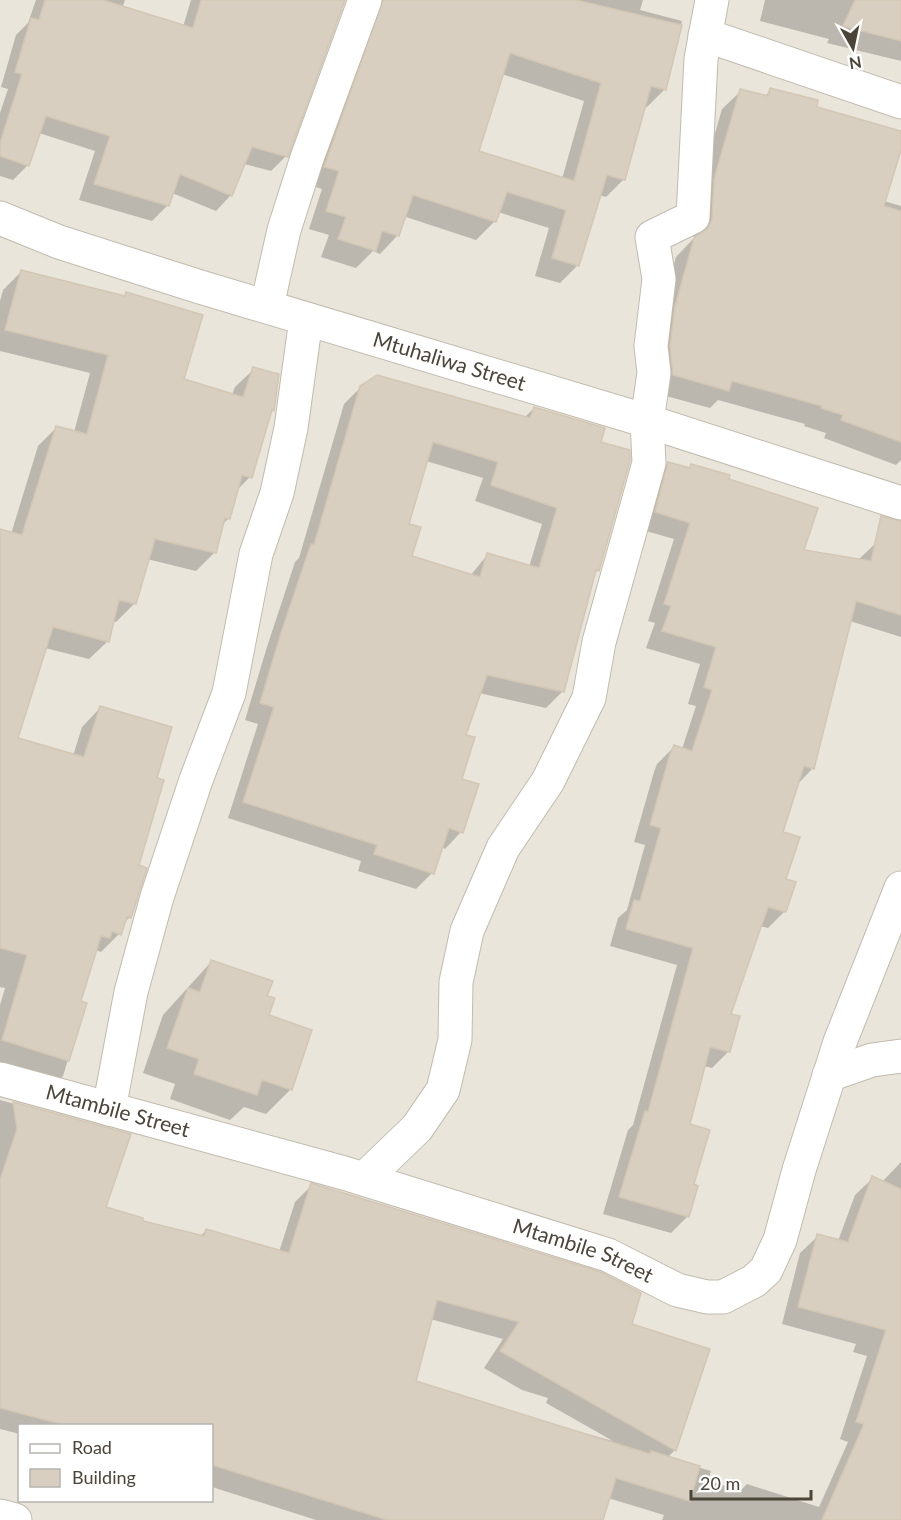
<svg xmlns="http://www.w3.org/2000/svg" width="901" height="1520" font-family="Lato,sans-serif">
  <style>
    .residential { fill: #eae5da; fill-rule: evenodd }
    .shadow { fill: #0003; fill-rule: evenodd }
    .building { fill: #d8cfc1; stroke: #d3c7b4; stroke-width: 1.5; fill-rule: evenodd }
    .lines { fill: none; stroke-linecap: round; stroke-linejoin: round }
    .minor-casing { stroke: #c2bbae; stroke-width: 35 }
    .minor { stroke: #fff; stroke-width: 33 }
    .labels { text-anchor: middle; stroke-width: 4.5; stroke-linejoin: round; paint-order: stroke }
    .street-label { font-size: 21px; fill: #4b4439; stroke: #fff }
  </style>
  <rect width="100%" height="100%" fill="#f6f3ec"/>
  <!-- residential -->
  <path class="residential" d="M0 0H901V1520H0ZM20 1426H212V1500H20Z"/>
  <!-- shadow -->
  <g class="shadow">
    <polygon points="36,0 125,0 122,8 183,27 191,0 267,0 286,156 271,171 244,164 231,195 216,211 172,193 168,205 152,221 79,200 95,151 39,133 28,165 13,180 0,176 0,113 8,89 1,87 16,35 28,23"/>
    <path d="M378 0H643L640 10 682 21 665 89 647 107 644 106 624 179 606 197 599 195 578 265 560 283 535 276 549 228 498 212 494 222 476 240 406 217 398 235 380 254 373 251 356 268 321 257 329 235 309 229 322 189 307 184ZM502 74 584 101 562 179 477 152Z"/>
    <polygon points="765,0 901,0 901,61 827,43 829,39 760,21"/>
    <polygon points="771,90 815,108 901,133 901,145 884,201 901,206 901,460 896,465 824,438 826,433 804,426 805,424 718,400 710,408 655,393 657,325 676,257 694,238 696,199 722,109 741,91 764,97"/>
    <polygon points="21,272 124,297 127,294 182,380 232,395 235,387 254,369 273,410 269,414 250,477 236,491 229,518 222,525 214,553 196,571 147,559 134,604 116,622 112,621 108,641 89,659 45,648 16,739 73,756 82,727 100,708 155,779 137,866 130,917 122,925 119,934 101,952 96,950 79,1002 85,1004 63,1076 44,1095 0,1084 0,1005 5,988 0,987 0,531 11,534 38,446 57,427 74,432 90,373 0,351 0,301 3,290"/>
    <path d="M361 387 524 418 534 408 599 443 598 570 593 575 563 691 546 708 479 693 464 735 460 780 461 832 445 849 441 847 432 873 416 889 358 871 361 861 228 818 258 724 245 720 266 650 295 562 299 558 344 404ZM426 461 483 478 475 501 542 524 529 567 488 554 470 576 410 557 407 525Z"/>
    <polygon points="668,463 688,469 691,466 727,480 802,551 858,560 876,543 901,549 901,637 850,621 813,768 797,785 781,833 785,911 768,928 760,926 729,1015 729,1051 712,1068 704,1066 688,1125 692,1185 688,1216 671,1233 603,1214 628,1130 633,1125 677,965 610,946 618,918 627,910 645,845 634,842 654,772 657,764 674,747 682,749 696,706 688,704 700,664 646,648 655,623 648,621 674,539 639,529 651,480"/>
    <polygon points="211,962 265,997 268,1016 291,1089 266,1114 244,1107 230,1120 170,1099 175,1084 143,1073 163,1015"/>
    <polygon points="0,1100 129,1135 104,1208 141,1222 200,1237 206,1230 279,1252 295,1202 312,1185 630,1325 675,1450 667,1458 711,1471 708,1481 741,1490 747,1484 819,1507 848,1442 840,1439 867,1356 853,1352 856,1344 782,1324 800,1253 818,1236 838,1241 855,1195 873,1178 882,1182 901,1162 901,1520 662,1520 664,1515 608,1498 601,1520 509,1520 551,1424 613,1441 546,1403 548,1398 522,1390 484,1368 503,1339 430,1319 415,1382 456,1520 316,1520 212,1487 212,1426 20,1426 20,1434 0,1429"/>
  </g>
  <!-- building -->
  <g class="building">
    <polygon points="45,0 103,0 193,28 201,0 345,0 288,157 252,147 232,196 180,174 169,206 94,184 110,136 46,116 29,166 0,156 0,143 22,74 15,72 31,18 39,20"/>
    <path d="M383 0H576L682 25 666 90 651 86 625 180 607 175 579 266 552 258 566 210 507 192 496 222 413 195 399 236 382 231 376 251 338 239 346 217 326 211 339 171 324 167ZM510 53 601 83 574 181 479 151Z"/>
    <polygon points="855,0 901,0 901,41 843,26"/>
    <polygon points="770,88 818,100 817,107 901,131 901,150 884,206 901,211 901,442 841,420 843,415 821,408 822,406 732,381 729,391 673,375 670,346 675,306 694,238 708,228 712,219 714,179 740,89 768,96"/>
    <polygon points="21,270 125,296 126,292 203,315 184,379 243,397 253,367 279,374 274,411 272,410 252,478 242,475 230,519 225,518 216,553 155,539 136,604 119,600 109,642 53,627 18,738 84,757 100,706 172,727 157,778 164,780 139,865 147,868 134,909 131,918 127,917 121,935 112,931 110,938 101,936 81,1001 87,1003 69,1061 2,1040 27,955 0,948 0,529 22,535 56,426 87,434 108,355 5,330"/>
    <path d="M377 375 530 418 534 407 605 428 601 442 630 450V461L599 571 596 570 564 692 487 675 466 735 475 737 462 779 479 784 463 833 449 828 434 874 374 854 377 845 243 802 274 707 260 703 281 633 311 544 314 545 360 386ZM433 442 498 462 491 485 557 508 539 568 487 553 480 577 412 556 421 527 409 524Z"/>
    <polygon points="668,462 690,468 691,464 730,475 729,479 818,508 804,550 871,561 881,516 901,521 901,615 856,601 814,769 804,766 783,832 800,837 786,879 796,882 786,912 768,907 731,1014 740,1016 730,1052 710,1047 690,1124 710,1130 694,1184 698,1186 689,1217 619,1197 645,1111 648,1112 693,948 626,929 634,900 640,901 661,828 650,825 670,754 674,745 692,751 712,690 704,687 716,647 662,631 671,606 664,604 690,523 655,512"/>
    <polygon points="211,960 273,981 267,996 275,998 269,1015 312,1030 292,1090 262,1080 257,1095 194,1074 199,1059 167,1048 188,988 200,992"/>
    <polygon points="13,1102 131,1134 106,1207 143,1218 143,1221 204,1236 206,1229 289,1253 311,1183 601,1272 641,1293 632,1324 710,1349 676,1451 500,1351 519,1322 437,1300 416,1381 650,1454 651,1451 700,1466 690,1501 616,1478 603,1520 387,1520 212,1465 212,1425 65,1425 0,1408 0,1180 17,1129"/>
    <polygon points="872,1176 901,1189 901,1520 822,1520 864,1424 856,1422 886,1330 798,1307 817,1234 848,1242"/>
  </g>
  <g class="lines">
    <defs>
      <g id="minor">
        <polyline points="705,35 901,102"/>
        <path id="s1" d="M0 218 59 242 197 286 647 421 901 503"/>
        <polyline points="267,306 284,230 307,158 365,0"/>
        <polyline points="829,1075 872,1060 901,1056"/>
        <path id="s2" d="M0 1079 344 1173 608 1255 677 1290 707 1297H723L754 1281 766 1270 780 1240 799 1170 840 1042 901 888"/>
        <polyline points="109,1109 131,992 157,897 196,780 229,693 256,554 277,493 291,428 306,319"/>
        <polyline points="364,1179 417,1128 443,1090 455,1040 456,982 467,931 503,848 548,781 589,698 599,642 649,463 647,421 654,373 651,346 659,279 652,237 693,217 701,59 712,0"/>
        <polyline points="0,1516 15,1520"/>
      </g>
    </defs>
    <!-- minor casing -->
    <use href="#minor" class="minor-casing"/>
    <!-- minor -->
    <use href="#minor" class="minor"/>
  </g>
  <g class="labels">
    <!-- street labels -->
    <g class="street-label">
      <text dy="7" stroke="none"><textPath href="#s1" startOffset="472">Mtuhaliwa Street</textPath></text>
      <text dy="7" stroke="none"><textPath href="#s2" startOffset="122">Mtambile Street</textPath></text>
      <text dy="7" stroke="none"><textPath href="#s2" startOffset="608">Mtambile Street</textPath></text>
    </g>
  </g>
  <!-- legend -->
  <rect x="18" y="1424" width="195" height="78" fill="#ffffff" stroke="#b7b4b0" stroke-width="1.5"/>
  <rect x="30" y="1444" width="30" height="9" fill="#ffffff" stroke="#b7b4b0" stroke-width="1.5"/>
  <text x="72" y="1454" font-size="18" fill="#4b4439">Road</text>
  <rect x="30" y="1469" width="30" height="18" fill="#d8cfc1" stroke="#b7b4b0" stroke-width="1.5"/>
  <text x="72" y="1484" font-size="18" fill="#4b4439">Building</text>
  <!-- north arrow -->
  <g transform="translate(853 48) rotate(171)" stroke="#ffffff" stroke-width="4.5" paint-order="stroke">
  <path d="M0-4.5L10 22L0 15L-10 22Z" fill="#4b4439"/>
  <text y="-9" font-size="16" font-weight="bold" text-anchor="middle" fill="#4b4439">N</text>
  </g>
  <!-- scale -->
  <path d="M691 1490v9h120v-9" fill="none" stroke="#4b4439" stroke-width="3"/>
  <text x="700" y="1490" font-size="18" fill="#4b4439" stroke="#ffffff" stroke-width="4.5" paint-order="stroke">20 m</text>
</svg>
